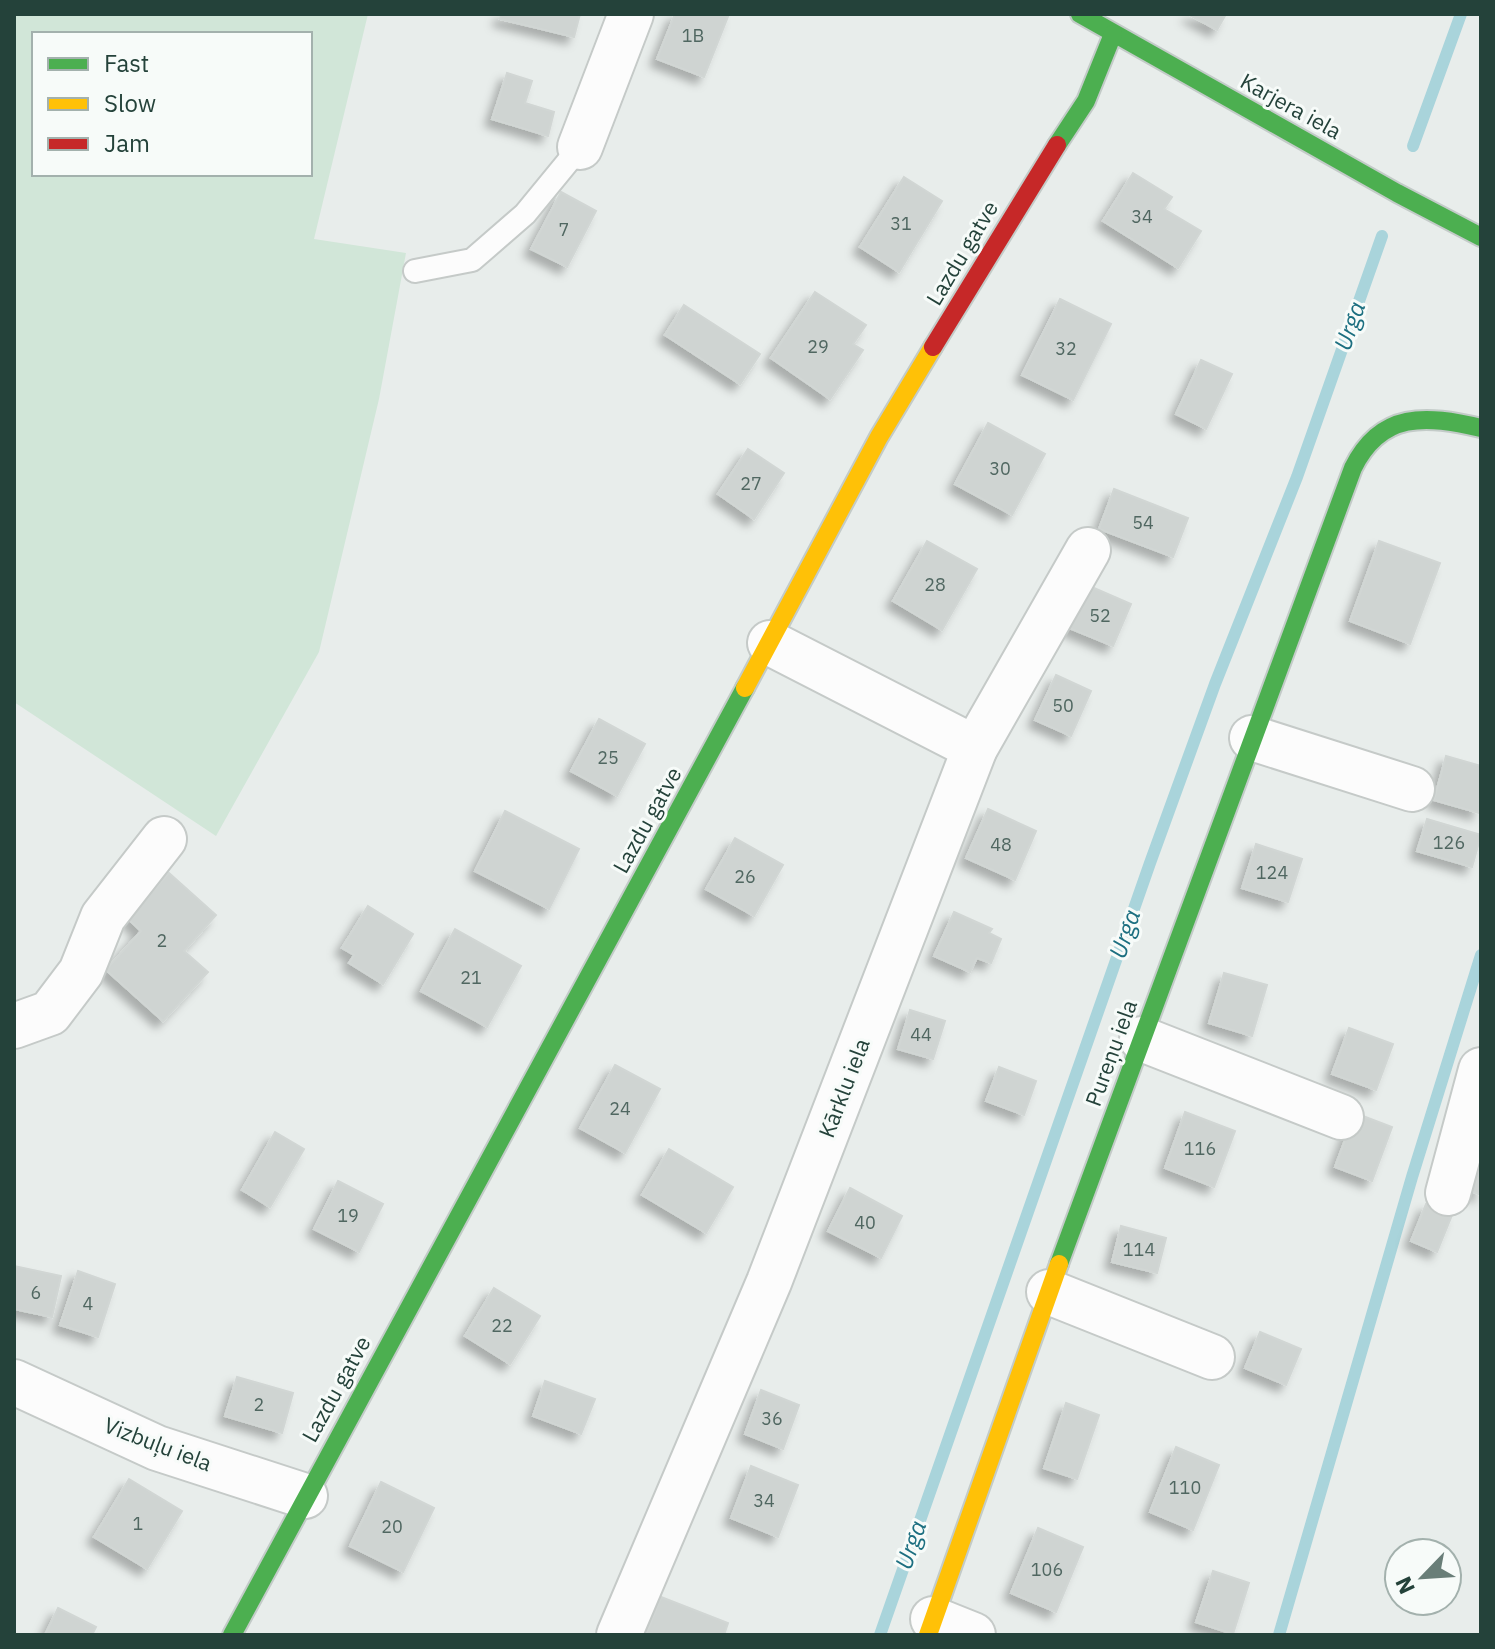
<svg xmlns="http://www.w3.org/2000/svg" width="1495" height="1649" font-family="'IBM Plex Sans',sans-serif">
  <style>
    .green { fill: #d1e6d8; fill-rule: evenodd }
    .lines { fill: none; stroke-linecap: round; stroke-linejoin: round }
    .stream { stroke: #a9d4db; stroke-width: 12 }
    .building { fill: #cfd4d2; stroke: #d1d6d4; stroke-width: 2; filter: url(#shadow) }
    .lane-casing { stroke: #c5cac8; stroke-width: 26 }
    .street-casing { stroke: #c5cac8; stroke-width: 48 }
    .fast-casing { stroke: #c3cbc8; stroke-width: 22 }
    .slow-casing { stroke: #c3cbc8; stroke-width: 22 }
    .jam-casing { stroke: #c3cbc8; stroke-width: 22 }
    .lane { stroke: #fcfcfc; stroke-width: 22 }
    .street { stroke: #fcfcfc; stroke-width: 44 }
    .fast { stroke: #4caf50; stroke-width: 18 }
    .slow { stroke: #ffc107; stroke-width: 18 }
    .jam { stroke: #c62828; stroke-width: 18 }
    .labels { text-anchor: middle; stroke-width: 6; stroke-linejoin: round; paint-order: stroke }
    .number-label { font-size: 18px; fill: #506761 }
    .street-label { font-size: 22px; fill: #24423a; stroke: #f7fbf9 }
    .water-label { font-size: 24px; font-style: italic; fill: #1c6f80; stroke: #f7fbf9 }
  </style>
  <defs>
    <filter id="shadow"><feDropShadow dx="-7" dy="7" stdDeviation="4" flood-color="#0004"/></filter>
  </defs>
  <rect width="100%" height="100%" fill="#e8edeb"/>
  <!-- green -->
  <path class="green" d="M14 14H368L314 239 406 253 379 399 319 652 216 836 14 702ZM34 34H310V174H34Z"/>
  <g class="lines">
    <!-- stream -->
    <g class="stream">
      <polyline points="1413,146 1461,14"/>
      <polyline points="880,1635 1150,863 1215,684 1297,477 1382,236"/>
      <polyline points="1279,1635 1412,1177 1481,955"/>
    </g>
  </g>
  <!-- building -->
  <g class="building">
    <polygon points="501,14 580,14 574,37 500,19"/>
    <polygon points="675,14 729,14 704,77 657,59"/>
    <polygon points="1188,14 1226,14 1217,30"/>
    <polygon points="507,73 532,81 525,103 554,112 548,136 492,119"/>
    <polygon points="1133,173 1172,197 1164,209 1201,231 1178,268 1103,221"/>
    <polygon points="904,177 942,201 899,272 860,247"/>
    <polygon points="561,192 596,211 567,267 531,249"/>
    <polygon points="815,292 866,325 853,344 863,350 830,399 771,358"/>
    <polygon points="1060,299 1111,324 1073,400 1022,375"/>
    <polygon points="684,305 760,354 740,384 665,335"/>
    <polygon points="1201,360 1232,374 1206,429 1176,414"/>
    <polygon points="988,423 1045,454 1012,515 955,484"/>
    <polygon points="748,449 784,473 754,519 718,494"/>
    <polygon points="1114,489 1188,518 1173,557 1099,529"/>
    <polygon points="927,541 977,569 942,630 893,601"/>
    <polygon points="1379,541 1440,563 1410,644 1350,621"/>
    <polygon points="1087,585 1131,604 1113,646 1069,628"/>
    <polygon points="1056,675 1091,691 1071,736 1035,720"/>
    <polygon points="599,719 645,744 617,796 571,771"/>
    <polygon points="1446,756 1481,766 1479,813 1434,800"/>
    <polygon points="988,809 1036,831 1015,880 966,858"/>
    <polygon points="505,811 579,849 549,909 475,871"/>
    <polygon points="1427,819 1481,835 1472,867 1417,851"/>
    <polygon points="735,838 783,865 754,916 706,889"/>
    <polygon points="1256,844 1302,859 1288,902 1242,888"/>
    <polygon points="169,873 216,915 184,951 208,972 163,1021 106,970 141,931 128,919"/>
    <polygon points="368,906 413,934 383,984 349,963 354,955 342,948"/>
    <polygon points="954,912 992,929 989,933 1001,939 991,963 977,958 970,972 934,956"/>
    <polygon points="455,929 521,966 487,1027 421,991"/>
    <polygon points="1224,973 1267,985 1252,1036 1209,1023"/>
    <polygon points="910,1010 945,1021 933,1059 898,1049"/>
    <polygon points="1349,1028 1393,1044 1376,1090 1332,1074"/>
    <polygon points="615,1065 660,1089 625,1153 580,1128"/>
    <polygon points="999,1067 1036,1081 1024,1115 986,1101"/>
    <polygon points="1185,1112 1235,1131 1214,1187 1165,1168"/>
    <polygon points="1355,1113 1392,1127 1372,1181 1335,1167"/>
    <polygon points="275,1132 304,1149 270,1207 242,1190"/>
    <polygon points="669,1149 733,1187 706,1233 642,1195"/>
    <polygon points="1481,1152 1481,1195 1466,1189"/>
    <polygon points="338,1181 383,1204 359,1252 314,1229"/>
    <polygon points="850,1188 902,1216 881,1258 828,1231"/>
    <polygon points="1426,1204 1452,1215 1437,1252 1411,1241"/>
    <polygon points="1121,1226 1166,1238 1157,1273 1112,1262"/>
    <polygon points="14,1266 61,1276 52,1317 14,1309"/>
    <polygon points="78,1271 115,1284 98,1337 60,1325"/>
    <polygon points="494,1288 540,1316 510,1364 465,1336"/>
    <polygon points="1260,1332 1301,1349 1286,1385 1245,1368"/>
    <polygon points="237,1377 293,1393 282,1433 225,1416"/>
    <polygon points="545,1381 595,1399 581,1434 533,1416"/>
    <polygon points="761,1390 799,1405 783,1449 745,1434"/>
    <polygon points="1066,1403 1099,1415 1077,1479 1044,1468"/>
    <polygon points="1176,1447 1219,1465 1193,1530 1150,1512"/>
    <polygon points="751,1466 798,1485 778,1537 731,1518"/>
    <polygon points="129,1479 182,1511 147,1569 94,1537"/>
    <polygon points="381,1482 434,1508 403,1572 350,1546"/>
    <polygon points="1038,1528 1083,1547 1056,1612 1011,1593"/>
    <polygon points="1213,1571 1249,1583 1233,1634 1196,1622"/>
    <polygon points="661,1597 728,1623 724,1635 646,1634"/>
    <polygon points="58,1608 96,1627 92,1635 45,1635"/>
  </g>
  <g class="lines">
    <defs>
      <polyline id="lane" points="415,271 472,260 525,214 580,147"/>
      <g id="street">
        <polyline points="580,147 631,14"/>
        <polyline points="770,643 975,748"/>
        <polyline points="1252,738 1412,789"/>
        <polyline points="14,1026 50,1013 81,972 103,917 164,839"/>
        <polyline points="1142,1039 1341,1117"/>
        <polyline points="1448,1193 1481,1070"/>
        <polyline points="1049,1292 1212,1357"/>
        <polyline points="14,1382 157,1448 305,1496"/>
        <polyline points="933,1619 973,1635"/>
        <polyline points="619,1635 769,1282 975,748 1088,550"/>
      </g>
      <g id="fast">
        <polyline points="1080,14 1397,193 1481,237"/>
        <polyline points="1057,145 1086,101 1113,34"/>
        <path d="M1059 1264 1353 468C1381 411 1426 415 1481 428"/>
        <polyline points="232,1635 745,688"/>
      </g>
      <g id="slow">
        <polyline points="745,688 879,437 933,347"/>
        <polyline points="928,1635 1059,1264"/>
      </g>
      <polyline id="jam" points="933,347 1057,145"/>
    </defs>
    <!-- lane casing -->
    <use href="#lane" class="lane-casing"/>
    <!-- street casing -->
    <use href="#street" class="street-casing"/>
    <!-- fast casing -->
    <use href="#fast" class="fast-casing"/>
    <!-- slow casing -->
    <use href="#slow" class="slow-casing"/>
    <!-- jam casing -->
    <use href="#jam" class="jam-casing"/>
    <!-- lane -->
    <use href="#lane" class="lane"/>
    <!-- street -->
    <use href="#street" class="street"/>
    <!-- fast -->
    <use href="#fast" class="fast"/>
    <!-- slow -->
    <use href="#slow" class="slow"/>
    <!-- jam -->
    <use href="#jam" class="jam"/>
  </g>
  <g class="labels">
    <!-- number labels -->
    <g class="number-label">
      <text x="693" y="42">1B</text>
      <text x="1142" y="223">34</text>
      <text x="901" y="230">31</text>
      <text x="564" y="236">7</text>
      <text x="818" y="353">29</text>
      <text x="1066" y="355">32</text>
      <text x="1000" y="475">30</text>
      <text x="751" y="490">27</text>
      <text x="1143" y="529">54</text>
      <text x="935" y="591">28</text>
      <text x="1100" y="622">52</text>
      <text x="1063" y="712">50</text>
      <text x="608" y="764">25</text>
      <text x="1449" y="849">126</text>
      <text x="1001" y="851">48</text>
      <text x="1272" y="879">124</text>
      <text x="745" y="883">26</text>
      <text x="162" y="947">2</text>
      <text x="471" y="984">21</text>
      <text x="921" y="1041">44</text>
      <text x="620" y="1115">24</text>
      <text x="1200" y="1155">116</text>
      <text x="348" y="1222">19</text>
      <text x="865" y="1229">40</text>
      <text x="1139" y="1256">114</text>
      <text x="36" y="1299">6</text>
      <text x="88" y="1310">4</text>
      <text x="502" y="1332">22</text>
      <text x="259" y="1411">2</text>
      <text x="772" y="1425">36</text>
      <text x="1185" y="1494">110</text>
      <text x="764" y="1507">34</text>
      <text x="138" y="1530">1</text>
      <text x="392" y="1533">20</text>
      <text x="1047" y="1576">106</text>
    </g>
    <!-- street labels -->
    <g class="street-label">
      <text transform="translate(1291 106) rotate(29)" y="8">Karjera iela</text>
      <text transform="translate(962 253) rotate(-59)" y="8">Lazdu gatve</text>
      <text transform="translate(647 820) rotate(-61)" y="8">Lazdu gatve</text>
      <text transform="translate(1111 1053) rotate(-70)" y="8">Pureņu iela</text>
      <text transform="translate(844 1088) rotate(-69)" y="8">Kārklu iela</text>
      <text transform="translate(336 1389) rotate(-61)" y="8">Lazdu gatve</text>
      <text transform="translate(158 1444) rotate(21)" y="8">Vizbuļu iela</text>
    </g>
    <!-- water labels -->
    <g class="water-label">
      <text transform="translate(1350 326) rotate(-71)" y="8">Urga</text>
      <text transform="translate(1125 934) rotate(-71)" y="8">Urga</text>
      <text transform="translate(911 1545) rotate(-71)" y="8">Urga</text>
    </g>
  </g>
  <!-- border -->
  <rect width="1495" height="1649" fill="none" stroke="#24423a" stroke-width="32"/>
  <!-- legend -->
  <rect x="32" y="32" width="280" height="144" fill="#f7fbf9" stroke="#a3b1ad" stroke-width="2"/>
  <rect x="48" y="58" width="40" height="12" fill="#4caf50" stroke="#a3b1ad" stroke-width="2"/>
  <text x="104" y="72" font-size="24" fill="#24423a">Fast</text>
  <rect x="48" y="98" width="40" height="12" fill="#ffc107" stroke="#a3b1ad" stroke-width="2"/>
  <text x="104" y="112" font-size="24" fill="#24423a">Slow</text>
  <rect x="48" y="138" width="40" height="12" fill="#c62828" stroke="#a3b1ad" stroke-width="2"/>
  <text x="104" y="152" font-size="24" fill="#24423a">Jam</text>
  <!-- north arrow -->
  <g transform="translate(1423 1577) rotate(245)"><circle r="38" fill="#f7fbf9" stroke="#a3b1ad" stroke-width="2"/>
  <path d="M0-6L14 30L0 20L-14 30Z" fill="#697e78"/>
  <text y="-12" font-size="22" font-weight="bold" text-anchor="middle" fill="#24423a">N</text>
  </g>
</svg>
